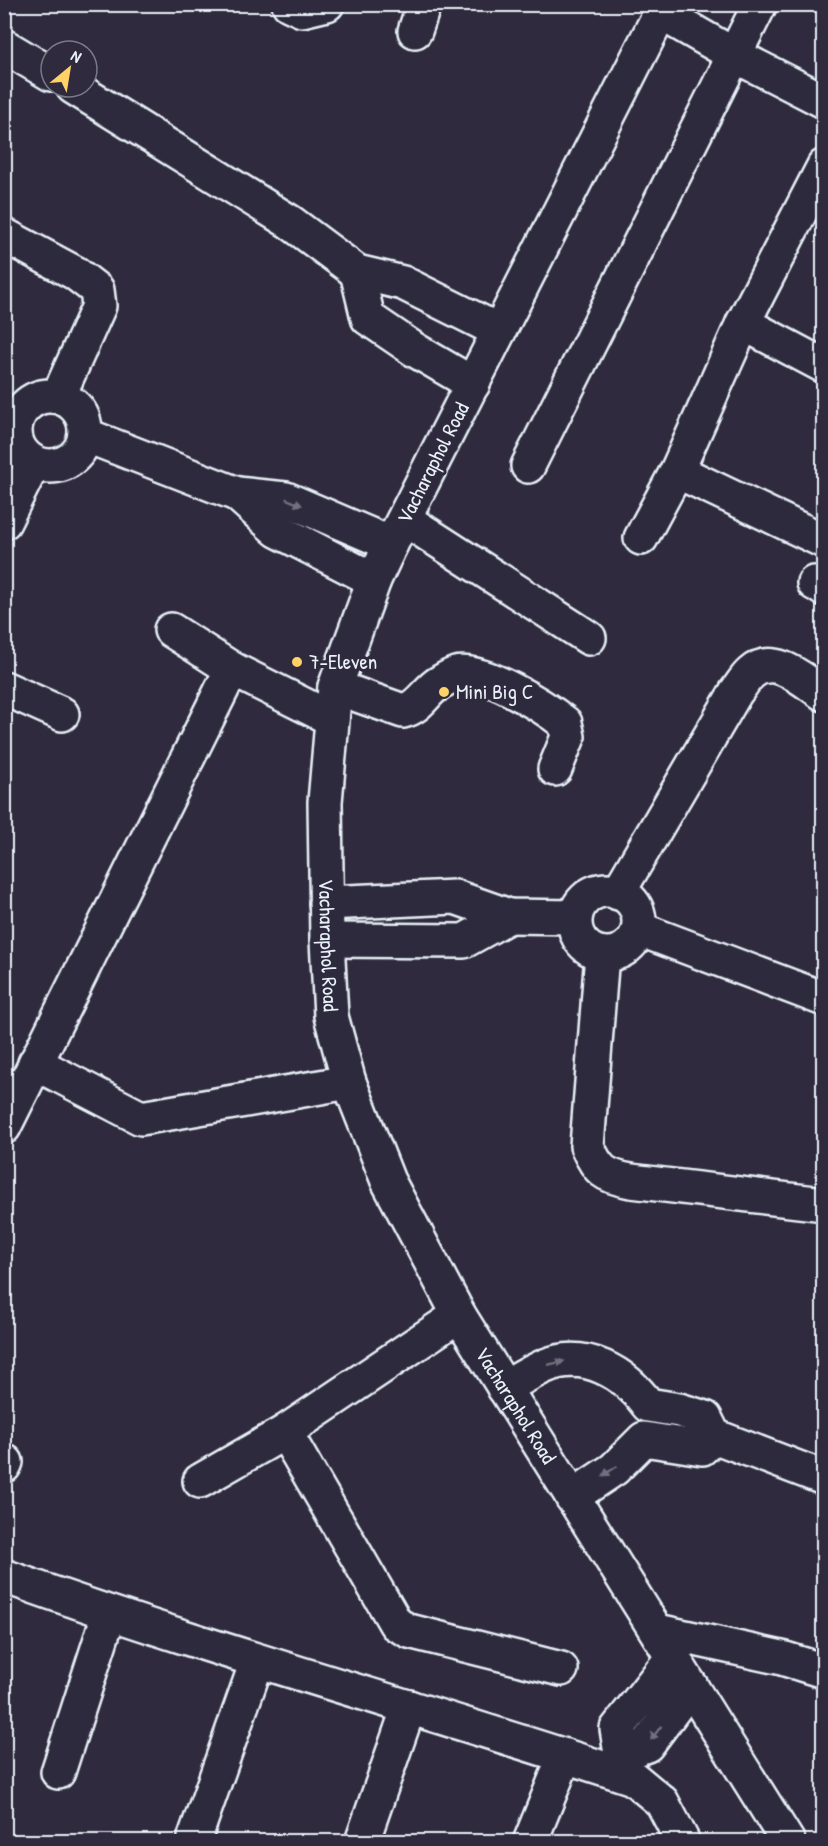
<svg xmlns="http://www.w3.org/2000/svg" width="828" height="1846" font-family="'Patrick Hand',sans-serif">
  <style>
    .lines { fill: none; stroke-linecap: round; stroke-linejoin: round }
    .minor-casing { stroke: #e8f1f8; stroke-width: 38 }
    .minor { stroke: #2f2a3d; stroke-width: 33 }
    .oneway { fill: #70707e }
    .poi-dot { fill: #ffd166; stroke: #2f2a3d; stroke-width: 2 }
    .labels { text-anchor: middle; stroke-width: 6; stroke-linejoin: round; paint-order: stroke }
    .street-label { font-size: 21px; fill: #e8f1f8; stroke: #2f2a3d }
    .poi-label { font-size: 21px; fill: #e8f1f8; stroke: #2f2a3d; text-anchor: start }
  </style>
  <rect width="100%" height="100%" fill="#2f2a3d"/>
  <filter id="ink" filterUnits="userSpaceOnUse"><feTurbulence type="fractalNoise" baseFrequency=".0167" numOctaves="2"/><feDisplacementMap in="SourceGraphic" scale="12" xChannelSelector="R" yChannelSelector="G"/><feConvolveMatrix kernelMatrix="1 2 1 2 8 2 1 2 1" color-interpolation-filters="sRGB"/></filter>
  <g filter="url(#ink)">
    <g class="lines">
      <defs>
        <g id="minor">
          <polyline points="289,4 302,10 327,4"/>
          <path id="s1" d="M665 4 391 544 374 580 335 687 325 802 327 940 331 1016 349 1082 388 1181 459 1315 788 1842"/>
          <polyline points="661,13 734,55 824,101"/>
          <polyline points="415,31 424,4"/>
          <polyline points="4,46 51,74"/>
          <polyline points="73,87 290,222 357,272 403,283 499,331"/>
          <polyline points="4,235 75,273 97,290 99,306 59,395"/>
          <polyline points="357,272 368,318 415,350 473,384"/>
          <polyline points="743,323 824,366"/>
          <circle cx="50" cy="431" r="35"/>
          <polyline points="85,435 237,494 286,499 391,544"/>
          <polyline points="528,466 760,4"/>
          <polyline points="677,471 824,541"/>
          <polyline points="237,494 277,530 374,580"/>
          <polyline points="406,520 589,638"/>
          <polyline points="4,522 33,464"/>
          <polyline points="641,538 677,471 743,323 824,166"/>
          <polyline points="814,583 824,589"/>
          <polyline points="171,630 232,669"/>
          <path d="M335 687 403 711C419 708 426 691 439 683 444 680 450 676 456 674 481 667 545 707 565 723L568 737 555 769"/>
          <polyline points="4,688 62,714"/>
          <circle cx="607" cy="922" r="32"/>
          <path d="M618 893 736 692C741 686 745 678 751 673 774 652 804 681 824 694"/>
          <polyline points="326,903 455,897 509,916 575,917"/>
          <polyline points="639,929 824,999"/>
          <polyline points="327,940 464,941 509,916"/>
          <path d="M602 954 587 1146C598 1171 604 1176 631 1181L824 1204"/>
          <polyline points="35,1063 141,1118 349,1082"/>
          <polyline points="4,1127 232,669 332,719"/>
          <path d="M504 1388C517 1381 531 1372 545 1366 585 1349 625 1373 648 1405L679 1410 705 1418 714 1436 824 1478"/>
          <polyline points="285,1432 396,1624 409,1631 561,1669"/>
          <polyline points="4,1466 6,1462"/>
          <polyline points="200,1481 285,1432 459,1315"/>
          <polyline points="572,1497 614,1469 644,1439 702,1448 714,1436"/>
          <path d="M4 1576C212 1651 424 1709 633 1778L662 1802 683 1842"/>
          <polyline points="658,1631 782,1658 824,1671"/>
          <polyline points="673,1657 617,1729 621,1754 647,1745 691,1686"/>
          <polyline points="58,1772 109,1614"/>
          <polyline points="195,1837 257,1662"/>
          <polyline points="362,1842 409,1707"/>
          <polyline points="530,1842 565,1756"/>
        </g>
      </defs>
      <!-- minor casing -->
      <use href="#minor" class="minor-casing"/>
      <!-- minor -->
      <use href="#minor" class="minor"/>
    </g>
    <!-- one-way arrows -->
    <defs><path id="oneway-solid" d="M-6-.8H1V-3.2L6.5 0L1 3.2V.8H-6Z" transform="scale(1.5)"/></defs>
    <g class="oneway">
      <use href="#oneway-solid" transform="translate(294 502) rotate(22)"/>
      <use href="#oneway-solid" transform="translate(556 1363) rotate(-13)"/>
      <use href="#oneway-solid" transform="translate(610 1471) rotate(146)"/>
      <use href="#oneway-solid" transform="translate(656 1733) rotate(127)"/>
    </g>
  </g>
  <!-- markers -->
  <g class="poi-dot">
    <circle cx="297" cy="662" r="6"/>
    <circle cx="444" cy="692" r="6"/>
  </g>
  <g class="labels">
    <!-- street labels -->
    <g class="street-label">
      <text transform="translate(433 463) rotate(-63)" y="7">Vacharaphol Road</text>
      <text dy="7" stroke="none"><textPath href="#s1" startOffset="1018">Vacharaphol Road</textPath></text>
      <text dy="7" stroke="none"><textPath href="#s1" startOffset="1522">Vacharaphol Road</textPath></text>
    </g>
    <!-- poi labels -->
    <g class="poi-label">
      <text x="309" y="669">7-Eleven</text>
      <text x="456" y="699">Mini Big C</text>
    </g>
  </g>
  <!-- margin -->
  <rect width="828" height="1846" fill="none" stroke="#2f2a3d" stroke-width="24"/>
  <rect x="12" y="12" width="804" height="1822" fill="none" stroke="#e8f1f8" stroke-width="2" filter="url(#ink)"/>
  <!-- north arrow -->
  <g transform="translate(69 69) rotate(30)"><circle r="28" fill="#2f2a3d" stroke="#797a88" stroke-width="1.5"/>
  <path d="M0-4.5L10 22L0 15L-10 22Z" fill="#ffd166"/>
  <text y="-9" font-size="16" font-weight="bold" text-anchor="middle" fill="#e8f1f8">N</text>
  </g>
</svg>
